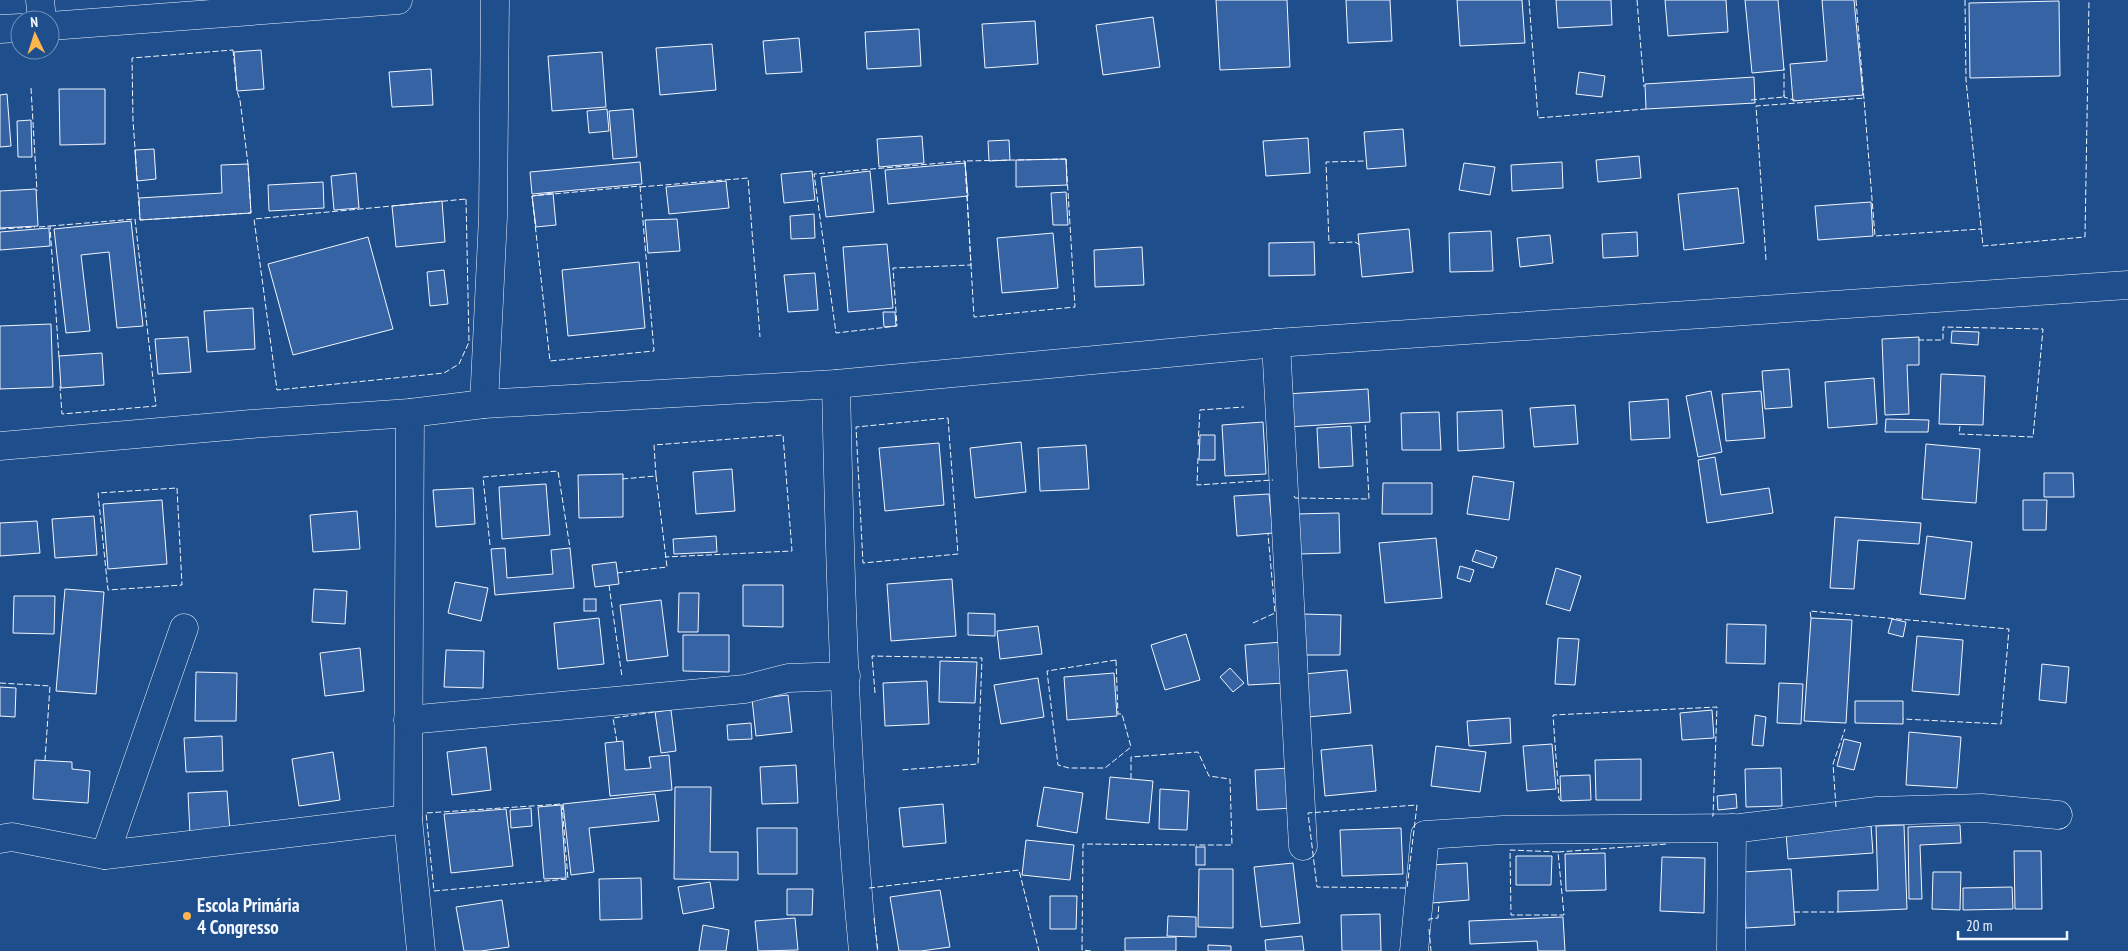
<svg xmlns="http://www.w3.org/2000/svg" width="2128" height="951" font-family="'PT Sans Narrow',sans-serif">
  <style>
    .building { fill: #3563a3; stroke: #f2f6ff }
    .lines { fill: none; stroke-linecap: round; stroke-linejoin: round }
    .street-casing { stroke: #f2f6ff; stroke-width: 29 }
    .street { stroke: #1f4e8c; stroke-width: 28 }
    .fence { stroke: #f2f6ff; stroke-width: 1; stroke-dasharray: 6 2.5; stroke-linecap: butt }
    .poi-dot { fill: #ffb74d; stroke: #1f4e8c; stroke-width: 2 }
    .labels { text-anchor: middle; stroke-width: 4; stroke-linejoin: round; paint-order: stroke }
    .poi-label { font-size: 19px; font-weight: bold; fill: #f2f6ff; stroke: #1f4e8c; text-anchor: start }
  </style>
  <rect width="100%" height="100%" fill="#1f4e8c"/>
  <!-- building -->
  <g class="building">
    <polygon points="1216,0 1287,0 1290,67 1220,70"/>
    <polygon points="1346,0 1390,0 1392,41 1348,43"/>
    <polygon points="1457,0 1522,0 1525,43 1460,46"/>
    <polygon points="1556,0 1611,0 1612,25 1558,28"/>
    <polygon points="1665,0 1726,0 1728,32 1668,36"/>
    <polygon points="1745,0 1778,0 1784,70 1752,73"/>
    <polygon points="1822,0 1854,0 1863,95 1793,101 1790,64 1827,61"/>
    <polygon points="2059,1 2060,76 1970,78 1969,3"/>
    <polygon points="1153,17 1160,67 1103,75 1096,25"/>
    <polygon points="1035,21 1038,64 985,68 982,24"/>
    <polygon points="919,29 921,66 867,69 865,32"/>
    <polygon points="799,38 802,72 766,74 763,41"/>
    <polygon points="712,44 716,90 660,95 656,48"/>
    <polygon points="261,50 264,89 237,91 234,52"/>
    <polygon points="602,52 606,107 552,111 548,56"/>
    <polygon points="431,69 433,105 392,107 389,72"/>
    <polygon points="1579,72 1605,76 1602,97 1576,94"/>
    <polygon points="1754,77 1755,103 1646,109 1645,84"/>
    <polygon points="59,89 105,89 105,144 60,145"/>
    <polygon points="7,94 11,146 0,147 0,95"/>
    <polygon points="607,109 609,131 589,133 587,111"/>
    <polygon points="633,109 637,157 613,159 609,111"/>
    <polygon points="31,120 32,157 18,157 17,121"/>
    <polygon points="1403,129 1406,166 1367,169 1364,132"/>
    <polygon points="922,136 924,163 879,167 877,139"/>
    <polygon points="1308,138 1310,173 1266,176 1263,141"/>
    <polygon points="1009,140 1010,160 989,161 988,141"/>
    <polygon points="154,149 156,179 137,181 135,150"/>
    <polygon points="1639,156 1641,178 1598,182 1596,160"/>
    <polygon points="1066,159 1067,185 1016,187 1016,160"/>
    <polygon points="640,162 642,184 532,194 530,172"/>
    <polygon points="1562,162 1563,188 1512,191 1511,165"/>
    <polygon points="965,163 968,196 888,204 885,170"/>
    <polygon points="1464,163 1495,167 1490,195 1459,190"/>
    <polygon points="248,164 251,213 140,220 139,198 222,193 221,165"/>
    <polygon points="812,171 815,200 784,203 781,174"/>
    <polygon points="870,171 874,212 826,217 821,177"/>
    <polygon points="356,173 359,208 334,210 331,176"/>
    <polygon points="726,181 729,208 669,214 666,187"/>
    <polygon points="323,182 324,208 269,211 268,185"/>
    <polygon points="1738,188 1744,243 1684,250 1678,194"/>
    <polygon points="36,189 38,226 0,228 0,191"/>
    <polygon points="1066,192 1068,225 1053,225 1051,193"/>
    <polygon points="553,193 556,225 536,227 532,196"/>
    <polygon points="442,201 445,242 396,247 392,206"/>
    <polygon points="1871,202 1873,236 1818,240 1815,206"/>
    <polygon points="814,214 815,238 791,239 790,216"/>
    <polygon points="677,219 680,251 648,253 645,220"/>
    <polygon points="131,221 143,326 117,328 109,252 81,255 90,331 66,333 54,229"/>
    <polygon points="49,228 50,246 0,250 0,232"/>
    <polygon points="1409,229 1413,272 1362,277 1358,234"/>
    <polygon points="1491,231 1493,271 1450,272 1449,233"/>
    <polygon points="1637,232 1638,256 1603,258 1602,234"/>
    <polygon points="1053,233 1058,288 1002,293 997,238"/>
    <polygon points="1550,235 1553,263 1520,267 1517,238"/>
    <polygon points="368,237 393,329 293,355 268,264"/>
    <polygon points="1314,242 1315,275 1269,276 1269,243"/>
    <polygon points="887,244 893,308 848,312 843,247"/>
    <polygon points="1142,247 1144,285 1095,287 1094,250"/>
    <polygon points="639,262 645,328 568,336 562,270"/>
    <polygon points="444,270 448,304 430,306 427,272"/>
    <polygon points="815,273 818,310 788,312 784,275"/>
    <polygon points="253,308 255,349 207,352 204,311"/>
    <polygon points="883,312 895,312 896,326 884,327"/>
    <polygon points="51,324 53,387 0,389 0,326"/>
    <polygon points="1952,331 1979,332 1978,345 1951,343"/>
    <polygon points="188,337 191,372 158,374 155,339"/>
    <polygon points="1919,337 1919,365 1907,365 1909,414 1885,415 1882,339"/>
    <polygon points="102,353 104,385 61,388 59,356"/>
    <polygon points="1789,369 1792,407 1765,409 1762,371"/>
    <polygon points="1941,374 1985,376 1983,425 1939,424"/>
    <polygon points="1874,378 1877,424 1828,428 1825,382"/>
    <polygon points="1368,389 1370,422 1288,427 1286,394"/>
    <polygon points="1711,391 1722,452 1698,457 1686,396"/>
    <polygon points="1761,391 1765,438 1726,441 1722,394"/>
    <polygon points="1668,399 1670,438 1631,440 1629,402"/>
    <polygon points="1575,405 1578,444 1534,447 1530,408"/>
    <polygon points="1502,410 1504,448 1458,451 1457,412"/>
    <polygon points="1439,412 1441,450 1402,450 1401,413"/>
    <polygon points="1886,419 1929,420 1928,432 1885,432"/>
    <polygon points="1263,422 1266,474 1225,476 1222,425"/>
    <polygon points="1351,426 1353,466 1319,468 1317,428"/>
    <polygon points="1200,435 1215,435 1215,460 1199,460"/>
    <polygon points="1021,442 1026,492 975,498 970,448"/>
    <polygon points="939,443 944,505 885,511 879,448"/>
    <polygon points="1926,444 1980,449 1976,503 1922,499"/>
    <polygon points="1086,445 1089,489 1040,491 1038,448"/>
    <polygon points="1715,457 1721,495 1769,488 1773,513 1707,523 1698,460"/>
    <polygon points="732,469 735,511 696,514 693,472"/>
    <polygon points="2044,473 2073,473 2074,497 2044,497"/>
    <polygon points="623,474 623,517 579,518 578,475"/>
    <polygon points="1473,476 1514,482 1509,520 1467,514"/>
    <polygon points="1383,483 1432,483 1432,514 1382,514"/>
    <polygon points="546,484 550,535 502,539 499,487"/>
    <polygon points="473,488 475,524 436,527 433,490"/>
    <polygon points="1269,494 1273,533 1237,536 1234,496"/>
    <polygon points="162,500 167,564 108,569 103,504"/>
    <polygon points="2023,500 2047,500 2046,530 2023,530"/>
    <polygon points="357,511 360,549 313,552 310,515"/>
    <polygon points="1339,513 1340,553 1297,554 1296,514"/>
    <polygon points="94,516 97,555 55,558 52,519"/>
    <polygon points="1835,517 1921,523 1919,544 1858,540 1854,589 1830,588"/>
    <polygon points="37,521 40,553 0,556 0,523"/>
    <polygon points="716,536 717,552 674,554 673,539"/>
    <polygon points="1927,536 1972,542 1965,599 1920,594"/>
    <polygon points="1436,538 1442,598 1385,603 1379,543"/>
    <polygon points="505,548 507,578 553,574 551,550 570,548 574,588 495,595 491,549"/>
    <polygon points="1476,550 1497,557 1493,568 1472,561"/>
    <polygon points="616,562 619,584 595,587 592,565"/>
    <polygon points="1460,566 1474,570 1470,582 1457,578"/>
    <polygon points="1556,568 1581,576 1570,611 1546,604"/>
    <polygon points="952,579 956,636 891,641 887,584"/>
    <polygon points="455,582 488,588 481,621 448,613"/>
    <polygon points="743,585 783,585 783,627 743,626"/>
    <polygon points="65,589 104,592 96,694 56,691"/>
    <polygon points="314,589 347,591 345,624 312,622"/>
    <polygon points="679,593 699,593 698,632 678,632"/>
    <polygon points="14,596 55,596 54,634 13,633"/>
    <rect x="584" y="599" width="12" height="12"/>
    <polygon points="661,600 668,656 627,661 620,605"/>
    <polygon points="968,613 995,614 995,636 968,635"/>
    <polygon points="1302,614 1341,615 1340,655 1301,655"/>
    <polygon points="599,618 604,664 558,669 554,623"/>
    <polygon points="1811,618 1852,620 1846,723 1804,721"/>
    <polygon points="1892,619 1906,622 1903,637 1888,633"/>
    <polygon points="1727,624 1766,625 1765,664 1726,663"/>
    <polygon points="1038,626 1042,654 1000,659 997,631"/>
    <polygon points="1186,634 1200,680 1165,690 1151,645"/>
    <polygon points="683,635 729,635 729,672 683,671"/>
    <polygon points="1917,636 1963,640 1959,695 1912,691"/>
    <polygon points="1558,638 1579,639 1575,685 1555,684"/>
    <polygon points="1282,642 1285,683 1248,685 1245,645"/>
    <polygon points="360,648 364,691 325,696 320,653"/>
    <polygon points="446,650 484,651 483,688 444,687"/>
    <polygon points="940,661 977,662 975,703 939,702"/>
    <polygon points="2042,664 2069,667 2066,703 2039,700"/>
    <polygon points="1230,668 1244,683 1233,692 1220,677"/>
    <polygon points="1347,670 1351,713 1308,717 1304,674"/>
    <polygon points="196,672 237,673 236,721 195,721"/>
    <polygon points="1114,673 1117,716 1067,720 1064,677"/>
    <polygon points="1038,678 1044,717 1001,724 994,685"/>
    <polygon points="927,681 929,724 885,726 883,683"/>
    <polygon points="1779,683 1803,684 1801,724 1777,723"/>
    <polygon points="0,687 16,688 15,717 0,716"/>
    <polygon points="788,695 792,732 756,736 752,699"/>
    <polygon points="1855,701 1903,701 1903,724 1855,723"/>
    <polygon points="671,710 676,751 661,753 655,712"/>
    <polygon points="1712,710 1714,738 1682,740 1680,713"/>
    <polygon points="1755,715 1766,717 1763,746 1752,745"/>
    <polygon points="1510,718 1511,743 1469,746 1467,721"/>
    <polygon points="751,723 752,739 728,740 727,725"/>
    <polygon points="1909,732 1961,737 1957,788 1906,785"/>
    <polygon points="222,736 223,771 186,772 184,738"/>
    <polygon points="1844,739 1861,743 1854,770 1837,766"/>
    <polygon points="623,741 625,770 651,768 649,757 669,755 672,790 610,796 605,743"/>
    <polygon points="1552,744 1556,789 1527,791 1523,746"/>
    <polygon points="1372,745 1376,791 1325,796 1321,750"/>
    <polygon points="1436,746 1486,752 1480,792 1431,786"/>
    <polygon points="486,747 491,790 452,795 447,752"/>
    <polygon points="333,752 340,800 299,806 292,759"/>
    <polygon points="1641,759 1641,800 1596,800 1595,760"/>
    <polygon points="35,760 72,762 72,769 90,771 88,803 33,799"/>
    <polygon points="796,765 798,803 762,804 760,767"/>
    <polygon points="1290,768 1293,808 1257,810 1255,770"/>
    <polygon points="1781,768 1782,806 1746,807 1745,769"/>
    <polygon points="1590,775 1591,800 1561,801 1560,776"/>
    <polygon points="1110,777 1153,781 1149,823 1106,819"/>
    <polygon points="675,787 711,787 710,852 738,852 738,880 674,879"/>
    <polygon points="1044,787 1083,793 1077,833 1037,826"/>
    <polygon points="1160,789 1189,791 1187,830 1159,829"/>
    <polygon points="227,791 230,832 190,834 188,793"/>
    <polygon points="655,794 659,821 589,828 594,872 571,875 563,804"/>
    <polygon points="1736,794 1737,808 1718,810 1717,796"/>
    <polygon points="943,804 946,843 903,847 899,808"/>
    <polygon points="561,805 566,878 544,879 538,807"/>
    <polygon points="531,808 532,826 511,828 510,810"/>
    <polygon points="506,809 513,866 451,873 444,814"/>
    <polygon points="1904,825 1907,909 1838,912 1838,891 1878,890 1876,826"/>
    <polygon points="1960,825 1961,843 1920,845 1922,899 1909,899 1908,827"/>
    <polygon points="1871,826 1873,853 1788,859 1786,832"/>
    <polygon points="757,828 797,828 797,874 758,874"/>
    <polygon points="1401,828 1403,874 1342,876 1340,830"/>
    <polygon points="1026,840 1074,845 1070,880 1022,875"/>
    <rect x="1196" y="847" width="9" height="18"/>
    <polygon points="2014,851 2041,851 2042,909 2015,909"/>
    <polygon points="1605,853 1606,890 1566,891 1565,854"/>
    <polygon points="1516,856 1552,856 1551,885 1516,885"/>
    <polygon points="1662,857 1705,858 1704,913 1660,911"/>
    <polygon points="1293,863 1300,923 1261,927 1254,867"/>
    <polygon points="1467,863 1469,900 1432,903 1430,865"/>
    <polygon points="1199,869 1233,869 1233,928 1198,927"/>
    <polygon points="1791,869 1795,925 1746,928 1743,872"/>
    <polygon points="1933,872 1961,872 1960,910 1932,909"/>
    <polygon points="641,878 642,919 600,920 599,879"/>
    <polygon points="710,882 714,908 683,914 678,887"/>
    <polygon points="2012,887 2013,909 1963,910 1963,888"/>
    <polygon points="787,889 813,889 812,915 787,915"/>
    <polygon points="940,890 950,947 921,951 899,951 890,897"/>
    <polygon points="1050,896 1077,896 1076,929 1050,929"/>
    <polygon points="502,900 509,947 481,951 464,951 456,907"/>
    <polygon points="1380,914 1381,951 1342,951 1341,915"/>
    <polygon points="1168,916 1196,917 1196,937 1167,936"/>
    <polygon points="1563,917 1565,951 1538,951 1537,941 1470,944 1469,921"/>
    <polygon points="795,918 798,950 758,951 755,921"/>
    <polygon points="703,925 729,930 726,951 699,951"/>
    <polygon points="1302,936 1304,951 1266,951 1265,940"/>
    <polygon points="1176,937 1176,951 1125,951 1125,938"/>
    <polygon points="1208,945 1231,946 1231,951 1208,951"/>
  </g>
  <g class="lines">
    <defs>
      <g id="street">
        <polyline points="40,0 42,20"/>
        <polyline points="50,26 398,0"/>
        <polyline points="0,29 20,28"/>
        <polyline points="1276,343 1303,846"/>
        <path d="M836 384C840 573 845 763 863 951"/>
        <polyline points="484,404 493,217 495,0"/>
        <polyline points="410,413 408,819 421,951"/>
        <polyline points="0,446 251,424 410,413 484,404 836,384 1276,343 2128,285"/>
        <polyline points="408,720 745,689 788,678 846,676"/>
        <polyline points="0,839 12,837 105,855 408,819"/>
        <polyline points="105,855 184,628"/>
        <polyline points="1414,951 1425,835 1503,830 1740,828 1877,811 1982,808 2058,815"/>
        <polyline points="1731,951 1732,828"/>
      </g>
    </defs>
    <!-- street casing -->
    <use href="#street" class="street-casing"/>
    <!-- street -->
    <use href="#street" class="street"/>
    <!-- fence -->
    <g class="fence">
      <polyline points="1529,0 1538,118 1646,109 1646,107"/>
      <polyline points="1637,0 1644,87"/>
      <polyline points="1856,0 1875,236 1981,229 1981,228"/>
      <polyline points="1965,0 1966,80 1983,246 2085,237 2089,0"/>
      <polygon points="233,50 237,91 240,100 248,164 251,213 140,220 133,120 132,58"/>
      <polyline points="31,88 37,191"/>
      <polyline points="1784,95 1784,97 1797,101"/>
      <polyline points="1751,100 1784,97 1784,68"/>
      <polygon points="1066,159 1075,307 974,317 965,161"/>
      <polygon points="965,161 971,265 893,268 897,326 836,333 814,174"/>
      <polygon points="640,186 654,351 550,361 532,196"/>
      <polyline points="640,187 748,178 760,337"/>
      <polygon points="466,199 469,342 459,364 444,373 277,390 254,219"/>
      <polyline points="50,226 135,219 156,406 62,414 60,386"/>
      <polyline points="39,227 50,226 59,358"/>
      <polyline points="0,229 35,227"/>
      <polyline points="1360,245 1355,242 1329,243 1326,162 1366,161"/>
      <polyline points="1766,260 1756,106 1865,98"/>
      <polyline points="1918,340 1943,340 1943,327 2043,329 2033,437 1959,434 1960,426"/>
      <polygon points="948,418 958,554 863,563 856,427"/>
      <polyline points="1198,445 1200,410 1244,407"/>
      <polyline points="1198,458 1197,485 1273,480"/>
      <polyline points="656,476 654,445 783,435 792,551 665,557"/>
      <polygon points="177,488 182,585 108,590 98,493"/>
      <polyline points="1294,496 1295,498 1369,499 1365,422"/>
      <polyline points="490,545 483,477 558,471 570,548"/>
      <polyline points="617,573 667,567 656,476 622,479"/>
      <polyline points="609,585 622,677"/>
      <polyline points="1811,618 1810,611 2009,629 2001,724 1903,719"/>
      <polyline points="1253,623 1275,613 1268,534"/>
      <polygon points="1116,660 1118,714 1122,714 1131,747 1105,768 1069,768 1058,765 1047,671"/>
      <polyline points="0,683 50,686 45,760"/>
      <polyline points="875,693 872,656 982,658 978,764 900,770"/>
      <polyline points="617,742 613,718 655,712"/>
      <polyline points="1131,779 1131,757 1198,752 1209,776 1230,779 1232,845 1196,845"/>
      <polyline points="1561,801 1559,799 1553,715 1717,707 1713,816 1712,816"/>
      <polygon points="562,804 568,879 434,891 426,813"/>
      <polygon points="1417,805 1407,888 1317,887 1308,813"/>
      <polyline points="1836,807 1833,764 1845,729"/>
      <polyline points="1558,852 1510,850 1511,915 1564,915 1558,852 1667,844"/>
      <polyline points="869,888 1019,870 1039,951"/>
      <polyline points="1794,912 1838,912"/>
      <polyline points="874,918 878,951"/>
      <polyline points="1429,921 1429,919 1438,918 1439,902"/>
      <polyline points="1429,929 1431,951"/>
      <polyline points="1091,951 1082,950 1083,844 1196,845 1196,847"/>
    </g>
  </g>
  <!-- markers -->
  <circle class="poi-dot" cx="187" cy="916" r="5"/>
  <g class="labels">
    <!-- poi labels -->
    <g class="poi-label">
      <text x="197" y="912">Escola Primária<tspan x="197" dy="22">4 Congresso</tspan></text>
    </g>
  </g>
  <!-- north arrow -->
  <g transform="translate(35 35) rotate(356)"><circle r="24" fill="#1f4e8c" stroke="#7391ba"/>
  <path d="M0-4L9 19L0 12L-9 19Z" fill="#ffb74d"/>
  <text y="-8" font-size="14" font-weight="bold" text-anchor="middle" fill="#f2f6ff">N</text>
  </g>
  <!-- scale -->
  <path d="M1958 931v8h109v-8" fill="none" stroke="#f2f6ff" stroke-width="2.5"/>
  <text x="1966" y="931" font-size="15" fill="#f2f6ff" stroke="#1f4e8c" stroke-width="4" paint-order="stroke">20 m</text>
</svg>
